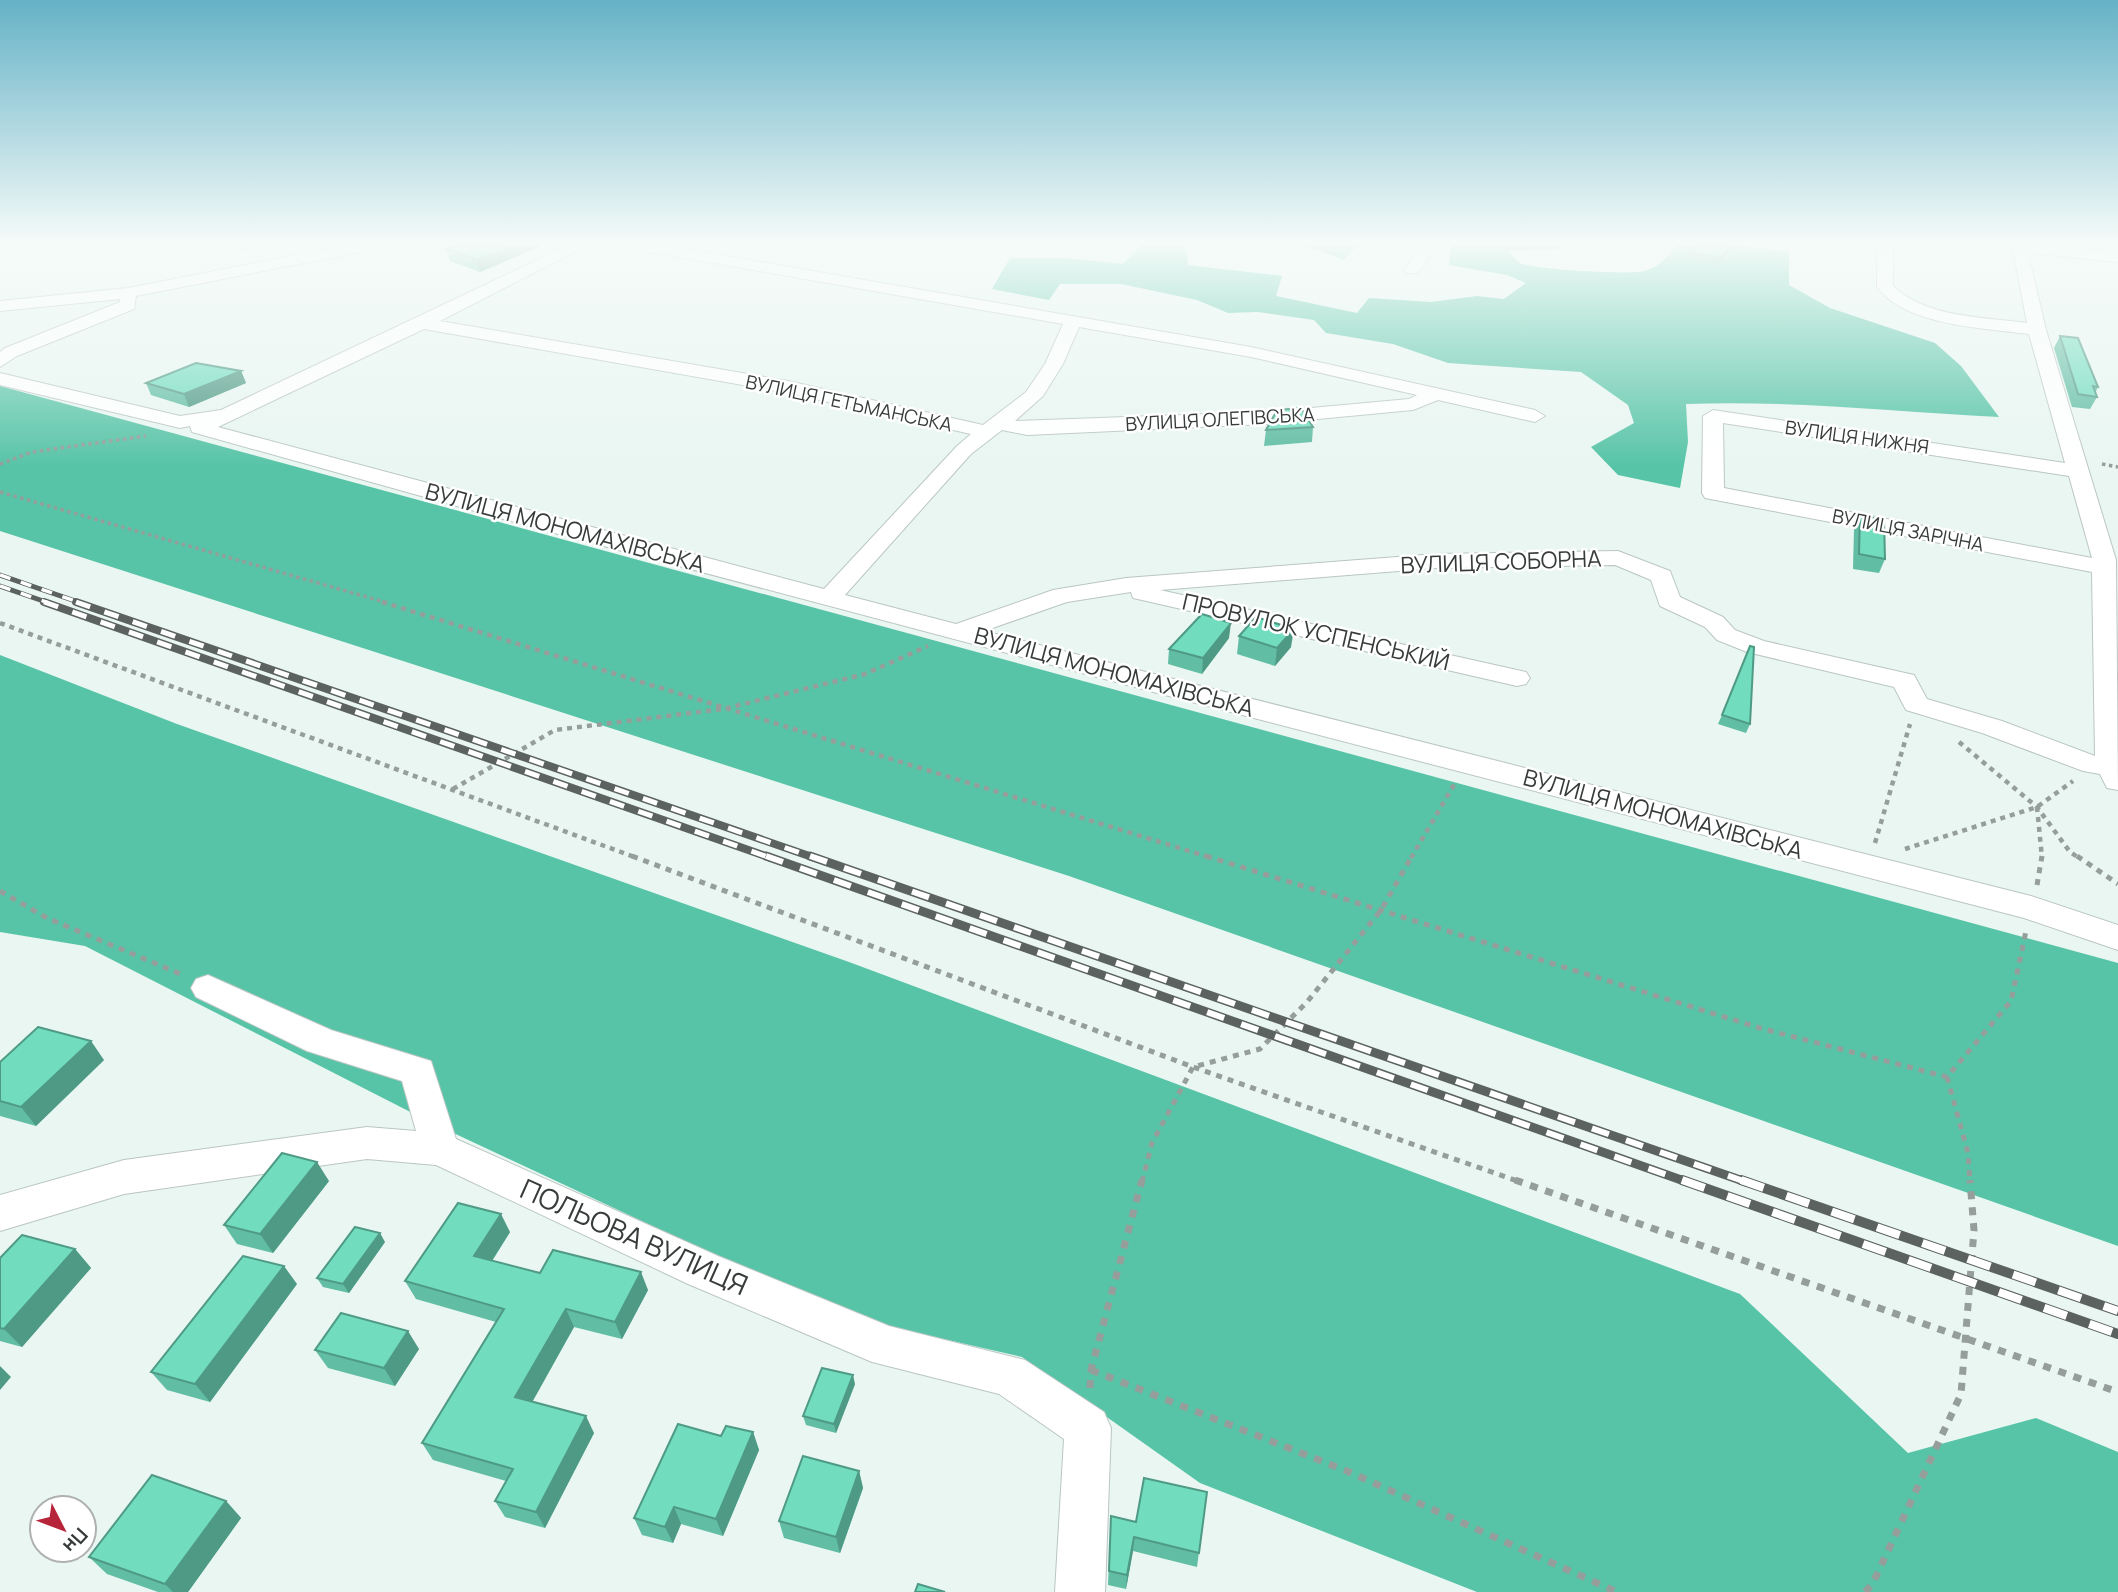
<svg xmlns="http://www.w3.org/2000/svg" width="2118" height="1592" font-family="Manrope,sans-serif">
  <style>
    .forest { fill: #58c4a7 }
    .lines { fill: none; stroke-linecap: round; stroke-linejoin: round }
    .minor-casing { stroke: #bac6c2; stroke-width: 2 }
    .path-far4 { stroke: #959e9b; stroke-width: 2.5; stroke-dasharray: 2.5 2.5; stroke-linecap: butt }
    .path-far3 { stroke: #959e9b; stroke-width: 3.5; stroke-dasharray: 3.5 3.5; stroke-linecap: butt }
    .path-far2 { stroke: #959e9b; stroke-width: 4.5; stroke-dasharray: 5 5; stroke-linecap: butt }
    .path-far1 { stroke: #959e9b; stroke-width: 5; stroke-dasharray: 6 6; stroke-linecap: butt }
    .path { stroke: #959e9b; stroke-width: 7; stroke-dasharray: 8 8; stroke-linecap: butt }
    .minor { fill: #fff; fill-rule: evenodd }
    .rail-far3-casing { stroke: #5b625f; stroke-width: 5 }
    .rail-far2-casing { stroke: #5b625f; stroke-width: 8 }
    .rail-far1-casing { stroke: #5b625f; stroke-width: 9 }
    .rail-casing { stroke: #5b625f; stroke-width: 10 }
    .rail-far3 { stroke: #fff; stroke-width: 3.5; stroke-dasharray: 11; stroke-linecap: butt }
    .rail-far2 { stroke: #fff; stroke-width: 5; stroke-dasharray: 15; stroke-linecap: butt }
    .rail-far1 { stroke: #fff; stroke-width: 6; stroke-dasharray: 18; stroke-linecap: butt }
    .rail { stroke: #fff; stroke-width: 8; stroke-dasharray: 24; stroke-linecap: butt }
    .wall { fill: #61bda3 }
    .shaded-wall { fill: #4f9a85 }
    .building { fill: #71dcbe; stroke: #4f9a85; stroke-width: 2 }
    .labels { text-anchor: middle; stroke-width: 5; stroke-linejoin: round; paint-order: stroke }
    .far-street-label { font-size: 19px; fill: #373c3a; stroke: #fff }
    .street-label { font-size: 23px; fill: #373c3a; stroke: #fff }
    .near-street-label { font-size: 28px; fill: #373c3a; stroke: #fff }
  </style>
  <rect width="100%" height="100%" fill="#e9f6f1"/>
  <!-- forest -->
  <g class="forest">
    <path d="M1142 244H1225L1186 245 1188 265 1282 276 1276 296 1357 313 1369 298 1431 302 1477 296 1504 299 1526 283 1507 275 1449 265 1451 244H1565L1561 249 1509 251C1512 255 1516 261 1520 263 1535 270 1630 275 1645 271 1660 266 1669 255 1678 244H1734L1789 252V285L1830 308 1935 343 1961 366 1999 417C1895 412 1790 400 1686 404L1688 442 1680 488 1618 475 1591 447 1634 423 1628 405 1581 372 1448 363 1393 344 1326 333 1314 320 1258 312 1228 313 1197 300 1121 284H1060L1049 300 992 289 1010 258H1066L1123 264Z"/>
    <polygon points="1299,244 1359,244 1344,260"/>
    <polygon points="0,386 2118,963 2118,1246 1069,876 0,531"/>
    <polygon points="0,655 177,724 849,962 1740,1294 1908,1453 2036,1418 2118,1452 2118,1592 1477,1592 1200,1483 1022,1357 847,1317 430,1122 85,946 0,932"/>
  </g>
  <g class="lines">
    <defs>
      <g id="minor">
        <polygon points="0,244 15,244 0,253"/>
        <polygon points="354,244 383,244 375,249 136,296 134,309 17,356 0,367 0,352 5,348 120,302 120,299 0,311 0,301 128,288"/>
        <path d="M571 244H590L440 321 788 381 983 425 1026 392 1045 364 1063 324 633 249 625 244H657L1251 347 1535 410 1545 416 1535 422 1438 400 1413 410 1266 424 1027 435 1002 430 971 454 845 595 956 624 1053 590 1126 578 1436 554 1618 551 1670 571 1680 597 1723 617 1735 630 1764 641 1914 675 1927 699 2002 721 2095 756 2092 572 1705 498 1702 493 1703 416 1713 410 2065 463 2029 334C1984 328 1906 326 1877 287V244H1893V286C1927 318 1983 317 2027 323L2013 249 2002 247 2000 244H2043L2118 252V262L2028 253 2046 330 2116 560 2118 790 2107 788 2100 774 2083 771 1982 733 1906 710 1894 687 1747 652 1717 640 1705 627 1660 606 1651 580 1615 565 1436 568 1160 590 1526 672 1530 678 1526 684 1517 686 1142 600 1133 598 1131 592 1067 602 984 631 2031 896 2118 925V950L2024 918 1161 694 532 527 192 432 190 426 180 428 0 385V373L180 416 221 410ZM1079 327 1251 357 1417 395 1409 399 1266 412 1015 421 1043 396 1063 364ZM424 329 788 393 971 434 957 446 824 589 218 427ZM1723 423 2069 476 2092 558 1724 488Z"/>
        <polygon points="1423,244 1438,244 1418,273 1406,273 1404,270"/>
        <polygon points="208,975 331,1030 431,1061 456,1139 718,1256 889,1326 1025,1360 1104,1412 1111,1428 1105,1592 1055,1592 1064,1439 999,1394 872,1362 688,1284 436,1165 367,1159 124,1194 0,1231 0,1195 124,1160 367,1127 416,1131 402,1081 307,1051 196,997 191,988 196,979"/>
      </g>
    </defs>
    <!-- minor casing -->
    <use href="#minor" class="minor-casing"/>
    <!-- path-far4 -->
    <polyline class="path-far4" points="196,244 247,249"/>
    <!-- path-far3 -->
    <g class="path-far3">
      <polyline points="0,464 32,452 146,436"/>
      <polyline points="2102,464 2118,467"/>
      <polyline points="0,492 388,603"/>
    </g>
    <!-- path-far2 -->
    <g class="path-far2">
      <polyline points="382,602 1212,858"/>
      <polyline points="0,623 637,858"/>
      <polyline points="1959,742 2037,807 2070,852 2079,858"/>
      <polyline points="453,789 555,730 723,709 865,674 928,646"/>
      <polyline points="2037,807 2042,858"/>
      <polyline points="1875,843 1910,724"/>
      <polyline points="1905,849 2037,807 2073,781"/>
      <polyline points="1411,858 1455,783"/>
    </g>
    <!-- path-far1 -->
    <g class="path-far1">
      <polyline points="632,856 1193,1067 1520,1182"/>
      <polyline points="1206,856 1760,1028 1947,1077 2011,1001 2026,931"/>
      <polyline points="2077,856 2118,884"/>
      <polyline points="2037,885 2042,856"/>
      <polyline points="0,891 47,918 183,975"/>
      <polyline points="1947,1077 1968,1153 1970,1182"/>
      <polyline points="1142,1182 1152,1143 1193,1067 1260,1049 1307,1002 1381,910 1412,856"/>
    </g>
    <!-- path -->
    <g class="path">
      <polyline points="1515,1180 2118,1392"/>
      <polyline points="1091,1370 1347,1471 1617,1592"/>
      <polyline points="1090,1388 1091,1370 1142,1180"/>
      <polyline points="1865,1592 1872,1585 1961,1394 1974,1230 1970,1180"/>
    </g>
    <!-- minor -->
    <use href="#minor" class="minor"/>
    <defs>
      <g id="rail-far3">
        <polyline points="0,575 81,603"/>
        <polyline points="0,586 49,603"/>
      </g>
      <g id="rail-far2">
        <polyline points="44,602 771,858"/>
        <polyline points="76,602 815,858"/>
      </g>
      <g id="rail-far1">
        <polyline points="766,856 1687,1182"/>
        <polyline points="810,856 1746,1182"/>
      </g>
      <g id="rail">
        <polyline points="1682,1180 2118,1334"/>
        <polyline points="1741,1180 2118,1311"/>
      </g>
    </defs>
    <!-- rail-far3 casing -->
    <use href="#rail-far3" class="rail-far3-casing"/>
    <!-- rail-far2 casing -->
    <use href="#rail-far2" class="rail-far2-casing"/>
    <!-- rail-far1 casing -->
    <use href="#rail-far1" class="rail-far1-casing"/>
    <!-- rail casing -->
    <use href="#rail" class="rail-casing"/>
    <!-- rail-far3 -->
    <use href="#rail-far3" class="rail-far3"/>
    <!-- rail-far2 -->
    <use href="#rail-far2" class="rail-far2"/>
    <!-- rail-far1 -->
    <use href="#rail-far1" class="rail-far1"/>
    <!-- rail -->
    <use href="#rail" class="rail"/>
  </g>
  <!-- wall -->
  <g class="wall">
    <polygon points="1697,244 1735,244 1718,265 1687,259 1689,253"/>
    <polygon points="539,247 480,272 450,261 446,248"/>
    <polygon points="2060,336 2098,387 2095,393 2097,397 2090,409 2072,407 2054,348"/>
    <polygon points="241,371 246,383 189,407 151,395 146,383"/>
    <polygon points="1313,427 1312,442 1264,446 1266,430"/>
    <polygon points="1860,515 1885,559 1879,573 1853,569 1854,529"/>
    <polygon points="1239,636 1291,647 1275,666 1237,654"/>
    <polygon points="1229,638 1202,674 1168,664 1169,649"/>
    <polygon points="1722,715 1750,724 1746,733 1718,724"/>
    <polygon points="104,1060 36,1126 0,1116 0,1062"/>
    <polygon points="329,1181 273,1253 237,1244 224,1225"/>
    <polygon points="510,1232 492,1261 540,1273 648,1290 622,1339 574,1327 532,1402 594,1433 545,1528 505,1517 495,1501 506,1481 433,1460 422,1443 496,1322 416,1299 405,1281"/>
    <polygon points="385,1242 349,1293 323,1287 317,1278"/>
    <polygon points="75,1249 91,1268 22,1347 0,1341 0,1258"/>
    <polygon points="297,1284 210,1402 167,1390 151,1372"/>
    <polygon points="419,1349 395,1386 328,1368 315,1350"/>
    <polygon points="855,1384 836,1433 806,1425 803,1416"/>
    <polygon points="753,1432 759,1450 723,1536 681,1524 673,1543 642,1535 634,1518 721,1436"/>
    <polygon points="859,1471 863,1488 840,1553 784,1538 779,1521"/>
    <polygon points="1207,1492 1197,1567 1133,1551 1126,1589 1108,1585 1111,1516 1136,1522"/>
    <polygon points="226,1501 241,1518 188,1592 158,1592 107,1574 89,1557"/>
  </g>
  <!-- shaded-wall -->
  <g class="shaded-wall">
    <polygon points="516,244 538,244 539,247 480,272 477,260"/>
    <polygon points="1732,244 1735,244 1718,265 1720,258"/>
    <polygon points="241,371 246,383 189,407 184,394"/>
    <polygon points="1231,623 1229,638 1202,674 1203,658"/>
    <polygon points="1294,629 1291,647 1275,666 1277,648"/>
    <polygon points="91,1041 104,1060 36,1126 21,1107"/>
    <polygon points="317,1162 329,1181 273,1253 260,1234"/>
    <polygon points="501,1214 510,1232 483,1275 474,1256"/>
    <polygon points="380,1233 385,1242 349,1293 343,1284"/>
    <polygon points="75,1249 91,1268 22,1347 4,1329"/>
    <polygon points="284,1266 297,1284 210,1402 195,1384"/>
    <polygon points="641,1272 648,1290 622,1339 615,1322"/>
    <polygon points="566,1309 574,1327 525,1415 515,1397"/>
    <polygon points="408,1331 419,1349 395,1386 384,1368"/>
    <polygon points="0,1366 11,1377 0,1390"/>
    <polygon points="853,1375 855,1384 836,1433 834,1424"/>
    <polygon points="586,1416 594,1433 545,1528 536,1512"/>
    <polygon points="753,1432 759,1450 723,1536 716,1519"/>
    <polygon points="859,1471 863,1488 840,1553 836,1537"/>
    <polygon points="226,1501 241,1518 188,1592 173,1592 165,1584"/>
    <polygon points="674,1507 681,1524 673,1543 665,1527"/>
    <polygon points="1134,1537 1133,1551 1126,1589 1127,1575"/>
  </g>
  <!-- building -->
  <g class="building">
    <polygon points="458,244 516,244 477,260 446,248"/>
    <polygon points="1697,244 1732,244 1720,258 1689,253"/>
    <polygon points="2060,336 2078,338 2098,387 2093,386 2097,397 2078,394"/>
    <polygon points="196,363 241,371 184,394 146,383"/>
    <polygon points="1301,408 1313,427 1266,430 1277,410"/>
    <polygon points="1860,515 1884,520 1885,559 1859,554"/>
    <polygon points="1202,614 1231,623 1203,658 1169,649"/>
    <polygon points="1256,617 1294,629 1277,648 1239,636"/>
    <polygon points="1750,646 1754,647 1750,724 1722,715"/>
    <polygon points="38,1027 91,1041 21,1107 0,1101 0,1062"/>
    <polygon points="282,1153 317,1162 260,1234 224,1225"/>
    <polygon points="458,1203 501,1214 474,1256 540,1273 553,1250 641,1272 615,1322 566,1309 515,1397 586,1416 536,1512 495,1501 513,1469 422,1443 504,1309 405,1281"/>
    <polygon points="355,1227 380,1233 343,1284 317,1278"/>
    <polygon points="22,1235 75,1249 4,1329 0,1328 0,1258"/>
    <polygon points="243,1256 284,1266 195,1384 151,1372"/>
    <polygon points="341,1313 408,1331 384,1368 315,1350"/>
    <polygon points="822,1368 853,1375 834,1424 803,1416"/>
    <polygon points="678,1424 721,1436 726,1426 753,1432 716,1519 674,1507 665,1527 634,1518"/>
    <polygon points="803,1456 859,1471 836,1537 779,1521"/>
    <polygon points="152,1475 226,1501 165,1584 89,1557"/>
    <polygon points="1144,1478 1207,1492 1199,1553 1134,1537 1127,1575 1109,1571 1111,1516 1136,1522"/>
    <polygon points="918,1584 945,1592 915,1592"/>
  </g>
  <!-- sky -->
  <linearGradient id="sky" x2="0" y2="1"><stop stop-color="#65b2c6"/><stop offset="0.52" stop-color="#f5fbf9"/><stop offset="1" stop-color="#f5fbf9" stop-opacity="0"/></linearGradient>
  <rect width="2118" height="466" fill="url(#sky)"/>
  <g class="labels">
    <!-- far-street labels -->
    <g class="far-street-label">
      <text transform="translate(849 403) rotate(12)" y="7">ВУЛИЦЯ ГЕТЬМАНСЬКА</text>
      <text transform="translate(1220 419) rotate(-3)" y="7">ВУЛИЦЯ ОЛЕГІВСЬКА</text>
      <text transform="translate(1857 437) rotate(8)" y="7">ВУЛИЦЯ НИЖНЯ</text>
      <text transform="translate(1908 530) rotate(11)" y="7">ВУЛИЦЯ ЗАРІЧНА</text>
    </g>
    <!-- street labels -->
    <g class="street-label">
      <text transform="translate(565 528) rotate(15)" y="8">ВУЛИЦЯ МОНОМАХІВСЬКА</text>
      <text transform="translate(1501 562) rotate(-2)" y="8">ВУЛИЦЯ СОБОРНА</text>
      <text transform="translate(1316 632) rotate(13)" y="8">ПРОВУЛОК УСПЕНСЬКИЙ</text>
      <text transform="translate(1114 672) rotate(15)" y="8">ВУЛИЦЯ МОНОМАХІВСЬКА</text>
      <text transform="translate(1663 814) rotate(15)" y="8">ВУЛИЦЯ МОНОМАХІВСЬКА</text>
    </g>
    <!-- near-street labels -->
    <g class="near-street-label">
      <text transform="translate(634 1237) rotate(24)" y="10">ПОЛЬОВА ВУЛИЦЯ</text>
    </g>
  </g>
  <!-- north arrow -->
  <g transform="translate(63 1529) rotate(132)"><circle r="33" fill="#ffffff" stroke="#afb1b0" stroke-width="2"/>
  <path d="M0-5L12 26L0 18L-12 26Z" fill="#b7253b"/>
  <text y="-10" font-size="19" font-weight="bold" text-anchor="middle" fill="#373c3a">Пн</text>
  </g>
</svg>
